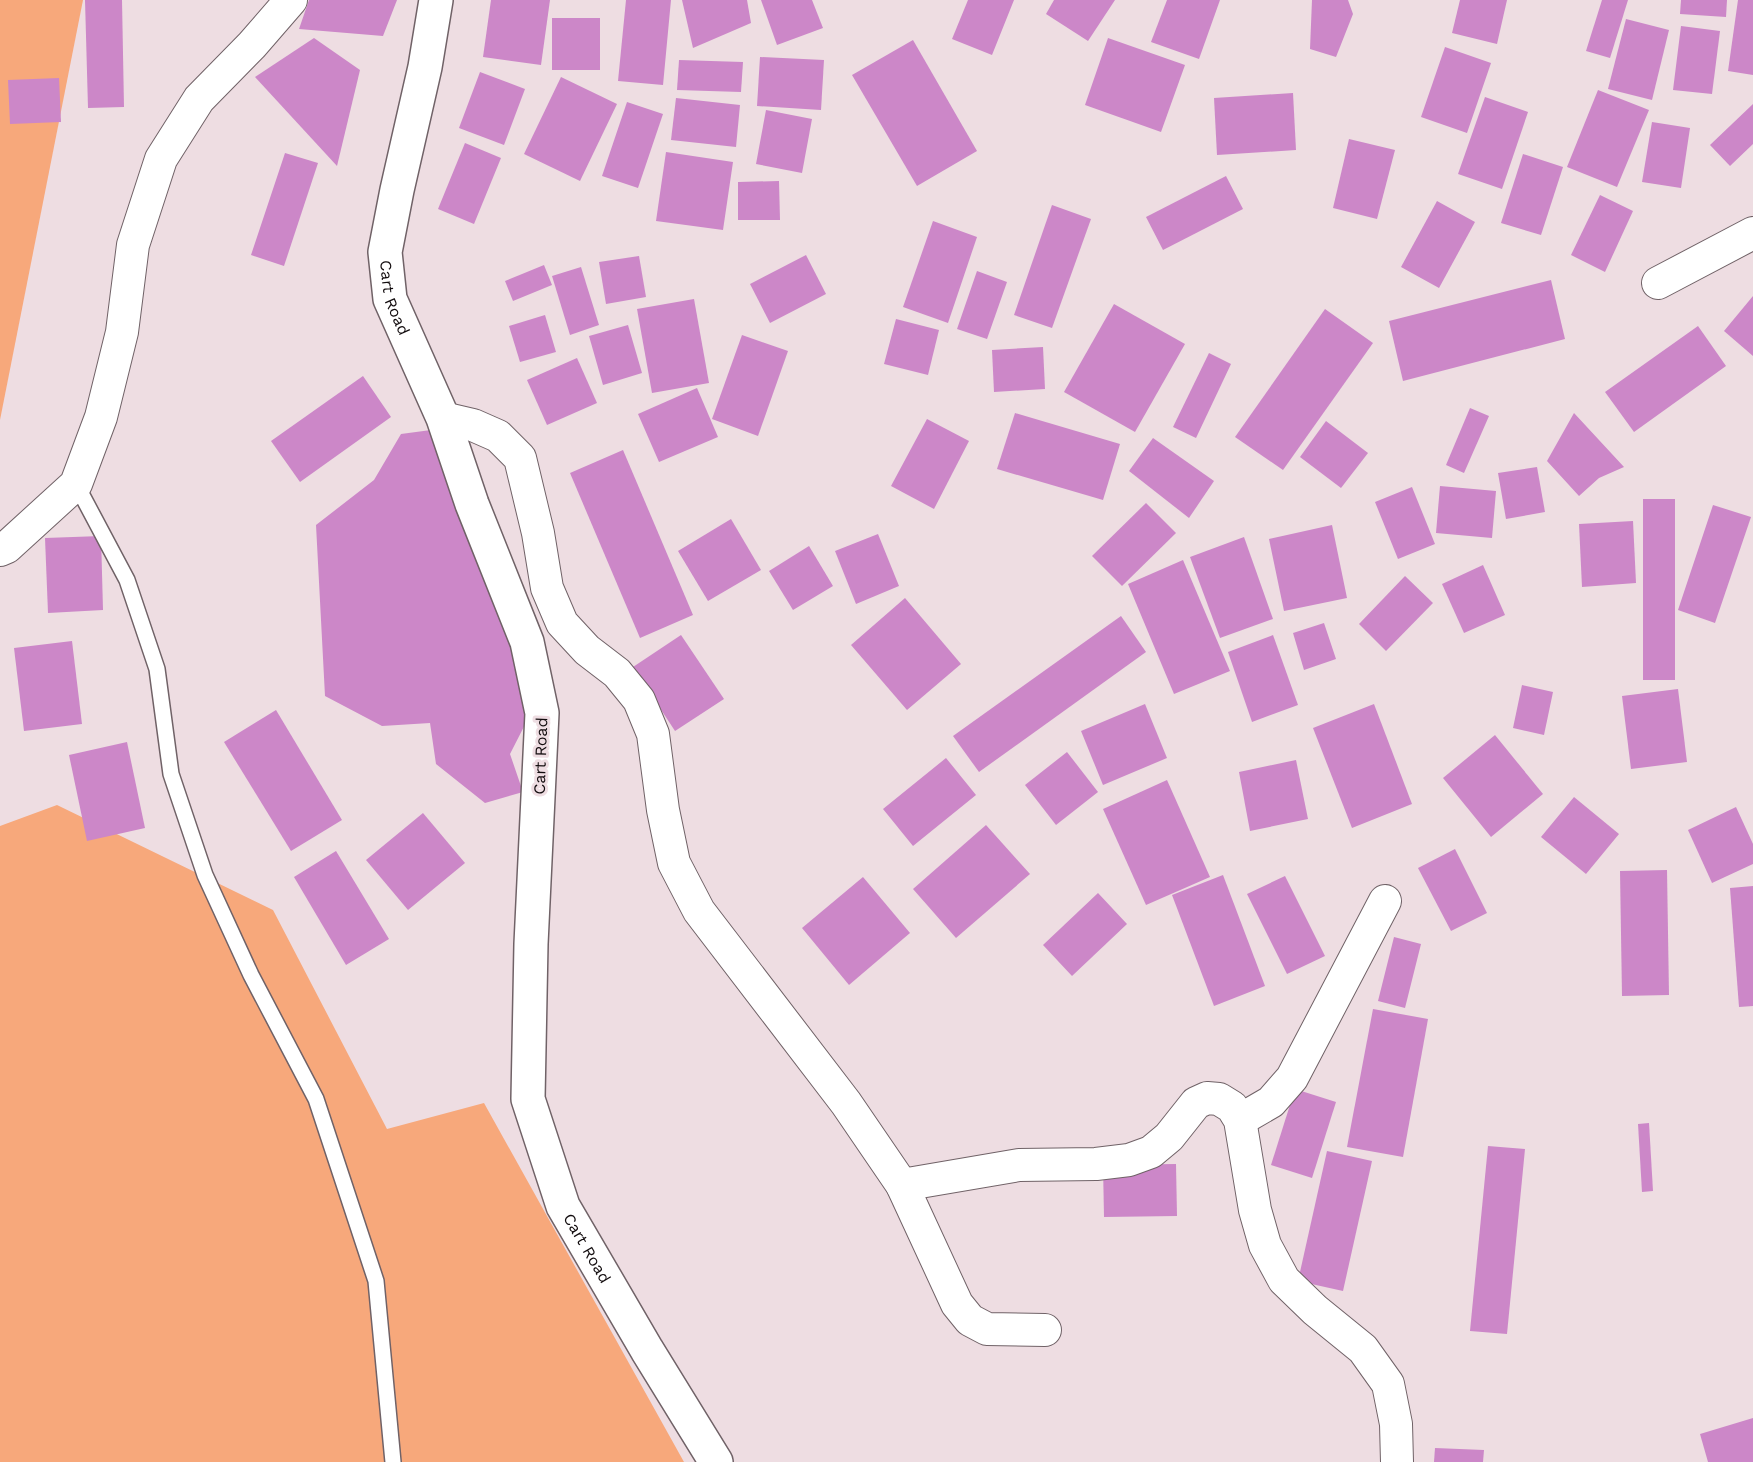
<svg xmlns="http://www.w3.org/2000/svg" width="1753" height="1462" font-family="'Work Sans',sans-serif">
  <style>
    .green { fill: #f7a87b }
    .building { fill: #cc87c8 }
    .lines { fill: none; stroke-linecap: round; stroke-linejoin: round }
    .service-casing { stroke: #706267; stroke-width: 18 }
    .minor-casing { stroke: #706267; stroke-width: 34 }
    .secondary-casing { stroke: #706267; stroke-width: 36 }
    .service { stroke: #fff; stroke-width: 15 }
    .minor { stroke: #fff; stroke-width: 32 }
    .secondary { stroke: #fff; stroke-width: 33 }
    .labels { text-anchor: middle; stroke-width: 6; stroke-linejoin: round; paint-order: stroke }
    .street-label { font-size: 16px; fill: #120c0e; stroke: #eedde2 }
  </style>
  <rect width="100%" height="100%" fill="#eedde2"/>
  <!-- green -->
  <g class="green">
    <polygon points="0,0 83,0 0,420"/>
    <polygon points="57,805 273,910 387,1129 484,1103 684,1462 0,1462 0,826"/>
  </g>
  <!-- building -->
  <g class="building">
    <polygon points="85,0 122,0 124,107 88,108"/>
    <polygon points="309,0 397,0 383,36 299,29"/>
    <polygon points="491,0 550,0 541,65 483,57"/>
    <polygon points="626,0 671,0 663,85 618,81"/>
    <polygon points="682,0 747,0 751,23 693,48"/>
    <polygon points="761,0 812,0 823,28 777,45"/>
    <polygon points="968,0 1014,0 992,55 952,39"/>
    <polygon points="1054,0 1115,0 1088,41 1046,14"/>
    <polygon points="1167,0 1220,0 1199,59 1151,42"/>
    <polygon points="1312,0 1348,0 1353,14 1336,57 1310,49"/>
    <polygon points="1460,0 1507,0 1497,44 1452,33"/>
    <polygon points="1602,0 1628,0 1610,58 1586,51"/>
    <polygon points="1681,0 1727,0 1726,17 1680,14"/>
    <polygon points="1738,0 1753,0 1753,75 1728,71"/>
    <rect x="552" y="18" width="48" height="52"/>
    <polygon points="1626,19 1669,30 1652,100 1608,89"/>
    <polygon points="1681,26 1720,31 1712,94 1673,90"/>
    <polygon points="314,38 360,70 337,166 255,77"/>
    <polygon points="1108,38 1185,65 1161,132 1085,105"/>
    <polygon points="913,40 977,151 917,186 852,75"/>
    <polygon points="1445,47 1491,63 1467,133 1421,117"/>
    <polygon points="760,57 824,60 821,110 757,106"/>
    <polygon points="679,60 743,62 741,92 677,90"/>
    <polygon points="480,72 525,89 504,145 459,128"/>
    <polygon points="561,77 617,104 580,181 524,154"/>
    <polygon points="59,78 61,122 10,124 8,80"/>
    <polygon points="1598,90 1649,110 1617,187 1567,167"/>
    <polygon points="1293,93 1296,150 1217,155 1214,98"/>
    <polygon points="1485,97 1528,112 1502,189 1458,174"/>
    <polygon points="676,98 740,105 736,147 671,140"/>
    <polygon points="627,102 663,114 638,188 602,176"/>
    <polygon points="1753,104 1753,144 1730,166 1710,145"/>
    <polygon points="766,110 812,119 802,173 756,164"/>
    <polygon points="1652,122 1690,128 1681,188 1642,182"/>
    <polygon points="1349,139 1395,150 1377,219 1333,208"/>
    <polygon points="465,143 501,158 474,224 438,209"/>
    <polygon points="666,152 733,162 723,230 656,221"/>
    <polygon points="285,153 318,163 284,266 251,255"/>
    <polygon points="1523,154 1563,167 1541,235 1501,223"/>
    <polygon points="1226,176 1243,209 1163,250 1146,217"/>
    <polygon points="779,181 780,220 738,220 738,182"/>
    <polygon points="1600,195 1633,211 1605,272 1571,255"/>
    <polygon points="1437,201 1475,222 1439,288 1401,267"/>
    <polygon points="1052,205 1091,219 1052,328 1014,315"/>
    <polygon points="933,221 977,237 948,323 903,307"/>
    <polygon points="806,255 826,294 770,323 750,284"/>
    <polygon points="639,256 646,297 606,304 599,262"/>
    <polygon points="544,265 552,285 513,301 505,281"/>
    <polygon points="581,267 599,325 570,335 552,276"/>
    <polygon points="977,271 1007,282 987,339 957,329"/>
    <polygon points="1551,280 1565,339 1403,381 1389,321"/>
    <polygon points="1753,296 1753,356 1724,331"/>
    <polygon points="694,299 709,383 652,393 637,309"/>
    <polygon points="1114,304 1185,344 1135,432 1064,392"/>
    <polygon points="1325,309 1373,343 1283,470 1235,437"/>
    <polygon points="545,315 556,352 520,362 509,326"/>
    <polygon points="896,319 939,330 928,375 884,364"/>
    <polygon points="628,325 642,373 603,385 589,336"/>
    <polygon points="1698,326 1726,366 1634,432 1605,392"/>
    <polygon points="742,335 788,351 758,436 712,419"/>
    <polygon points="1043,347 1045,389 994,392 992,350"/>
    <polygon points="1209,353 1231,364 1196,438 1173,427"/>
    <polygon points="577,358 597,403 547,425 527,380"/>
    <polygon points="363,376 391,417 300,482 271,441"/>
    <polygon points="697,388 718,437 659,462 638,414"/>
    <polygon points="1470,408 1489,416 1464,473 1446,465"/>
    <polygon points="1015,413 1120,444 1103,500 997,469"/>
    <polygon points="1574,413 1624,467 1599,478 1579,496 1547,461"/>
    <polygon points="927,419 969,441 934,509 891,486"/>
    <polygon points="1326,421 1368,453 1341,488 1300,457"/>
    <polygon points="431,430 534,707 510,754 523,792 485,803 436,764 430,723 382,726 325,696 316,525 374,480 401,434"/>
    <polygon points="1153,438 1214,481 1189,518 1129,471"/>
    <polygon points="623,450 693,615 640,638 570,473"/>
    <polygon points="1537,467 1545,512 1506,519 1498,473"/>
    <polygon points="1440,486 1496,491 1492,538 1436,533"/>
    <polygon points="1412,487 1435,544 1398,559 1375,502"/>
    <rect x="1643" y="499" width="32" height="181"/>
    <polygon points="1146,503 1176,533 1122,586 1092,556"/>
    <polygon points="1713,505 1751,517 1715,623 1678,610"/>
    <polygon points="731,519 761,570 708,601 678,551"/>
    <polygon points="1633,521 1636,583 1582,587 1579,524"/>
    <polygon points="1332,525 1347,598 1284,611 1269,539"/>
    <polygon points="878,534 899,586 856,604 835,551"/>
    <polygon points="101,536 103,610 48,613 45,538"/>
    <polygon points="1244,537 1273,619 1220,638 1190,557"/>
    <polygon points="809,546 833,586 793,610 769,571"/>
    <polygon points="1183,560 1230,671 1174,694 1128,584"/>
    <polygon points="1483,565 1505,615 1464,633 1442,584"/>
    <polygon points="1405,576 1433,603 1386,651 1359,624"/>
    <polygon points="905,598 961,664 907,710 851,645"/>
    <polygon points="1121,616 1146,652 979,772 953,736"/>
    <polygon points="1324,623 1336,659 1304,670 1293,633"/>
    <polygon points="681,635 724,699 675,731 633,667"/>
    <polygon points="1273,635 1298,705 1252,722 1228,652"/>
    <polygon points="72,641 82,724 24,731 14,648"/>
    <polygon points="1522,685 1553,692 1544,735 1513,728"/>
    <polygon points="1678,689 1687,762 1631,769 1622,696"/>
    <polygon points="1145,704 1167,758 1103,785 1081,731"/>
    <polygon points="1374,704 1412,804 1352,828 1313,728"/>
    <polygon points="276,710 342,820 291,851 224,742"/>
    <polygon points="1495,735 1543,794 1491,837 1443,778"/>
    <polygon points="127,742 145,828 87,841 69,755"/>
    <polygon points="1067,752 1098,792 1056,825 1025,785"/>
    <polygon points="946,758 976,795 913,846 883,809"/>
    <polygon points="1296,760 1308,819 1250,831 1239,772"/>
    <polygon points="1167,780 1210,877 1146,905 1103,809"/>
    <polygon points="1574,797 1619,834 1586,874 1541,837"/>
    <polygon points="1736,807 1753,844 1753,864 1712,883 1688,830"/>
    <polygon points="423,813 465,863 408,910 366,860"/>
    <polygon points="986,825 1030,874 956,938 913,889"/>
    <polygon points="1455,849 1487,913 1451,931 1418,868"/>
    <polygon points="336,851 389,939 346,965 294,877"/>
    <polygon points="1667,870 1669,995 1622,996 1620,871"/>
    <polygon points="1223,875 1265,986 1214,1006 1172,895"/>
    <polygon points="1285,876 1325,956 1287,974 1247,894"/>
    <polygon points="863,877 910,933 849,985 802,928"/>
    <polygon points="1753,886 1753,1006 1739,1007 1730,888"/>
    <polygon points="1098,893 1127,924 1072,976 1043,945"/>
    <polygon points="1394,937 1421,944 1405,1008 1378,1001"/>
    <polygon points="1373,1009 1428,1019 1403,1157 1347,1147"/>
    <polygon points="1295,1089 1336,1102 1312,1178 1271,1165"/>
    <polygon points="1649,1123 1653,1191 1642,1192 1638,1124"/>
    <polygon points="1488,1146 1525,1149 1507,1334 1470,1331"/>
    <polygon points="1327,1151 1372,1161 1343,1291 1298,1281"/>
    <polygon points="1176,1164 1177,1216 1104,1217 1103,1165"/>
    <polygon points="1753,1418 1753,1462 1708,1462 1700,1434"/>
    <polygon points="1435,1448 1484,1450 1483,1462 1434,1462"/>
  </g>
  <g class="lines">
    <defs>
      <polyline id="service" points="76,484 127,580 157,669 171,774 205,875 251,975 316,1099 376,1281 393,1462"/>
      <g id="minor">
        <polyline points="1658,283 1753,233"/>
        <polyline points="443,418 473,425 498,436 520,458 538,533 547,588 562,623 587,650 617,673 639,700 653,734 663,810 674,863 699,911 846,1103 902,1185 957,1304 970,1320 987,1329 1045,1330"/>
        <polyline points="0,550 7,547 76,484 101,417 122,332 133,245 161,159 199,99 252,45 291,0"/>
        <polyline points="1240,1120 1271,1102 1292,1078 1385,901"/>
        <polyline points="902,1185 1019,1165 1096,1164 1129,1160 1151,1152 1169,1137 1196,1103 1207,1098 1219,1099 1232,1107 1240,1120 1255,1210 1265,1245 1284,1280 1315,1310 1363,1349 1388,1384 1396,1424 1397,1462"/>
      </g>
      <g id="secondary">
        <path id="s1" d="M436 0 425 67 397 190 385 252 390 299 443 418 472 504 527 642 542 713 531 944 528 1099 563 1206 647 1350 716 1462"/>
      </g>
    </defs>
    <!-- service casing -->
    <use href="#service" class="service-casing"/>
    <!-- minor casing -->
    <use href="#minor" class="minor-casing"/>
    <!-- secondary casing -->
    <use href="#secondary" class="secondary-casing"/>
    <!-- service -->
    <use href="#service" class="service"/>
    <!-- minor -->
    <use href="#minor" class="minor"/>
    <!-- secondary -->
    <use href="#secondary" class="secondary"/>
  </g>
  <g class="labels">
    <!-- street labels -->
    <g class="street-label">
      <text dy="6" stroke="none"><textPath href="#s1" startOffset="304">Cart Road</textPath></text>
      <text transform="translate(540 756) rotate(-88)" y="6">Cart Road</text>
      <text dy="6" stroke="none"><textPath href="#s1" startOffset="1294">Cart Road</textPath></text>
    </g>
  </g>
</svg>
